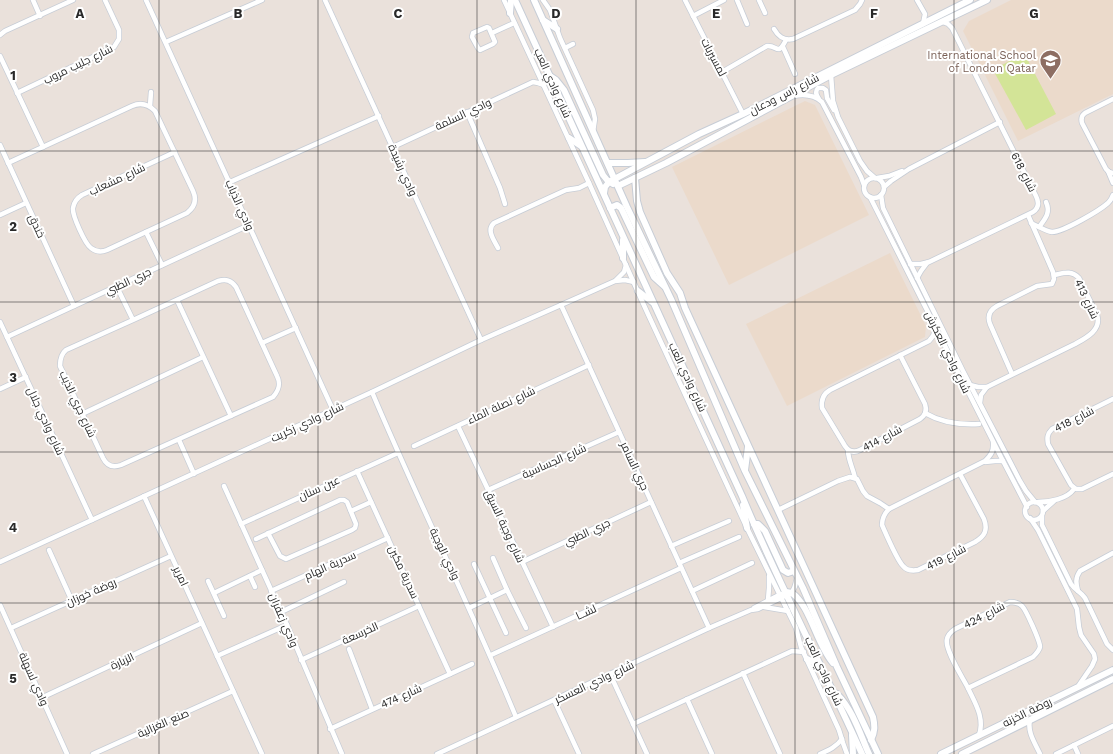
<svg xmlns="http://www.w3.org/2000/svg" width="1113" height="754" font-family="'Work Sans',Cairo,sans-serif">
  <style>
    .education { fill: #ebdacb }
    .pitch { fill: #d3e497 }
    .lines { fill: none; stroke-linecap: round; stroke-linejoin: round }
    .minor-casing { stroke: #c7cdd6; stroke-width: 6 }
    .tertiary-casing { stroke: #c7cdd6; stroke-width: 8 }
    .minor { stroke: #fff; stroke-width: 4.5 }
    .tertiary { stroke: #fff; stroke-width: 6 }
    .grid { fill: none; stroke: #292929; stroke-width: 1; stroke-opacity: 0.55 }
    .labels { text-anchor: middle; stroke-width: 4; stroke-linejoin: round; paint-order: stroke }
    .education-label { font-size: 11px; fill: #785e54; stroke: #fff; text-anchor: end }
    .street-label { font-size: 11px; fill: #292929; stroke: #fff }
    .grid-label { font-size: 13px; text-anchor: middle; font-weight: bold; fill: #292929; stroke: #fff; stroke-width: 4; stroke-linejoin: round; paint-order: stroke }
  </style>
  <rect width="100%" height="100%" fill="#eae1db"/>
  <!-- education -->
  <g class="education">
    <polygon points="1011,0 1113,0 1113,94 1018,141 963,31 969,21"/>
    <polygon points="805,101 815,105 869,215 729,285 672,167"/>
    <polygon points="890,253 926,326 925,337 787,406 746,324"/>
  </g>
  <!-- pitch -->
  <polygon class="pitch" points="1024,53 1056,114 1026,130 993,70"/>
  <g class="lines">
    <defs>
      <g id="minor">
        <polyline points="33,0 40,16"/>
        <polyline points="146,0 333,410"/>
        <polyline points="325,0 481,340"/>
        <polyline points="504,0 589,183 647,312 747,528 796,628 801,647 839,730 843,743 847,754"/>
        <polyline points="543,0 550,10 560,38 593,110 595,119 593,132"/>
        <polyline points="685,0 743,114"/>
        <polyline points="737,0 747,24"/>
        <polyline points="759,0 765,13"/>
        <polyline points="917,0 925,14 923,24"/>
        <polyline points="693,16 724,0"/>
        <polygon points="487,27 489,28 495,42 493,44 480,50 478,48 472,37 473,33"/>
        <path d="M774 29C778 36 783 41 793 39L855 10 860 4 862 0"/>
        <polyline points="492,33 514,23"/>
        <polyline points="0,35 5,31 73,0"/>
        <polyline points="166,42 262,0"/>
        <polyline points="783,47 795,74"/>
        <polyline points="565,48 573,44"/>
        <polyline points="0,56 43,147"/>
        <path d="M722 72 767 46C778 45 777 57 786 40"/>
        <polyline points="831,75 833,101 838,117 860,161 867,171 875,178"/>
        <polyline points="17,93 114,47 119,39 119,30 105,0"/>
        <path d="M794 96C804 94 814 95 822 102L861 177 864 185"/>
        <path d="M819 99C816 95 815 91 818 88H823L826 90 827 98 834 110"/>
        <path d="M1113 99 1085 113C1082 115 1081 119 1082 123L1106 169 1109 172 1113 173"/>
        <polyline points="150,106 151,92"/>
        <polyline points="467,112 500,188 505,204"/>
        <polyline points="0,145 74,306"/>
        <polyline points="393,147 533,82 538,83 544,85"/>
        <path d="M8 163 132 106C141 102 148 104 155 111L193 191C197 200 195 207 187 213L107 250C102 252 96 252 91 248 85 244 72 215 73 208 74 202 77 198 82 195L175 152"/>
        <polyline points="1108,171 1113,183"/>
        <circle cx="874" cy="188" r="10"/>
        <polyline points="877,178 889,176 902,171"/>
        <polyline points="230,182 379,116"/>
        <polyline points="884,187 891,181 909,169 1000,122"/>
        <polyline points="881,195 883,208 963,371 1020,481 1026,491 1035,502"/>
        <polyline points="870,197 1002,459 1027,507"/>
        <polyline points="0,215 26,203"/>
        <path d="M1031 223C1038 226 1045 231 1052 232 1063 232 1099 211 1108 203 1110 201 1112 198 1113 195"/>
        <path d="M1039 227C1045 219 1051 213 1046 202"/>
        <polyline points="146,232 162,265"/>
        <path d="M498 248C494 240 486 230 494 223L566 190 579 188 589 183"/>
        <path d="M910 264H921L929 262 1033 212C1039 208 1039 202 1036 196L952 28 948 24 943 22"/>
        <polyline points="917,278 921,271 927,263"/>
        <polyline points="616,280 624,272 626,265"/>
        <path d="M117 287 133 320 66 350C61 354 60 359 60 366L103 458C107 466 113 468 121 465L273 397C279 390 281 384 277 376L236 287C231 280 226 279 218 281L133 320"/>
        <polyline points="177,300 231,416"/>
        <polyline points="561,305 709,628"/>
        <polyline points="0,322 92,520"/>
        <polyline points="7,337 249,225"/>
        <polyline points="262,343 296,328"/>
        <path d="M900 355 925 404C927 410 926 415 920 419L860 450C854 453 849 452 845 446L822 408C821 400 823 394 830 390L929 341 933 336 936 328"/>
        <path d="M1012 374 990 324C987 316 990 310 997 306L1037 286 1052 284 1054 279 1053 272 1028 215"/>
        <polyline points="970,385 978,387 987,387"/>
        <polyline points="0,389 26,377"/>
        <path d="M372 392C418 501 471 608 516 717"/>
        <path d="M1113 399 1052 429C1047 434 1047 438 1048 444L1071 485 1076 489H1082L1113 474"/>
        <path d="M980 403 981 395 987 387 1075 344C1086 338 1102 330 1097 315L1079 278C1071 270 1064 273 1054 275"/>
        <path d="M925 413C942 423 960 425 979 424"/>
        <polyline points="82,414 203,357"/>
        <polyline points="458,426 553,627"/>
        <polyline points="179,440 194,474"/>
        <polyline points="414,446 589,365"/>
        <path d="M848 450C848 460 853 468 855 478"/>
        <polyline points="985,462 995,461 1003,461"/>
        <polyline points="357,471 450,674"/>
        <path d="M960 474 984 519C988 530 985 536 975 542L918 570C912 571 907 571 903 566 897 560 886 534 882 525 882 518 884 514 889 509L985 461C991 455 994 451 993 442"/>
        <polyline points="224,486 287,625 342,754"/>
        <polyline points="488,490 619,432"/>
        <polyline points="144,496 262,754"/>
        <path d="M1038 502C1050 502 1067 499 1074 489"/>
        <circle cx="1034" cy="511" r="9"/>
        <polyline points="778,510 838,481 850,477 857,479 863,491 867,496 880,503 889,509"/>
        <polyline points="351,511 371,502"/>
        <polyline points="1043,511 1054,501"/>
        <path d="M1042 516V525L1045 531 1071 584C1075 590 1081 592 1085 598L1107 644 1113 650"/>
        <polyline points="1030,518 1038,530 1077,609 1079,627 1081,635 1094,654 1095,659 1092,666 1079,685"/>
        <polyline points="241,524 398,453"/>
        <polyline points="256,539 340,500 344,500 347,502 356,524 355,528 352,530 286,559 280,556 268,533"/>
        <polyline points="671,546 729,521"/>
        <polyline points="49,550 72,601"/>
        <polyline points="493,558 507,590 526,628"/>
        <polyline points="0,562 372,392 481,340 561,305 615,281 625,280 634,282"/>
        <polyline points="522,562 651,502"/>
        <polyline points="679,563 739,537"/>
        <polyline points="474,564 506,633"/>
        <polyline points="250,576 255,587"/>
        <polyline points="208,581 224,616"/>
        <polyline points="271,591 388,538"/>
        <polyline points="692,591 752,563"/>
        <path d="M1078 591C1076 584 1075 578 1080 571L1113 553"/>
        <polyline points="214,593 262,570"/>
        <path d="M790 594C795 590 796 583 797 577"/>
        <polyline points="768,600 769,588 769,576"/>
        <path d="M1010 602C1015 602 1019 603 1022 606 1026 610 1040 641 1040 647 1039 651 1036 654 1033 657L968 688C963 678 944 649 947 639 948 634 952 631 955 629Z"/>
        <polyline points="0,605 67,754"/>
        <polyline points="764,607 788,611"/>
        <polyline points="469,608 507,590"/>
        <polyline points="754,608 781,594"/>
        <polyline points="281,612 344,582"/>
        <polyline points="11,628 171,556"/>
        <polyline points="349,649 372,709"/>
        <polyline points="491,655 681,568"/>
        <polyline points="217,656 287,625"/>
        <polyline points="301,660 419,606"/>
        <polyline points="743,673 780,754"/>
        <polyline points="610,674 647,754"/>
        <path d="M968 688C975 703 985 718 979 735"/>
        <polyline points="41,698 202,623"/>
        <polyline points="687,699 712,754"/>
        <polyline points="554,700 579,754"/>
        <path d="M1030 720C1027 732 1035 743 1040 754"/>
        <polyline points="633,724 792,651 804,652"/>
        <polyline points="330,729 472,664"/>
        <polyline points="1074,745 1078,754"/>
        <polyline points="93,754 233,691"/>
        <polyline points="437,754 709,628 751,610 758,609 783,597"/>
        <path d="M820 754C829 750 836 747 842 739"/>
        <polyline points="1056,754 1113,726"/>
      </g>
      <g id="tertiary">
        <path d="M515 0 742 496C778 583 823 667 862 754"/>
        <polyline points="534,0 627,207 671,299 745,471 803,588 837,667 878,754"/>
        <polyline points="510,13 511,0"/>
        <polyline points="543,20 557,29"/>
        <polyline points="550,76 556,80 564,90 603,175 607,180 613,184"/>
        <polyline points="569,138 581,146"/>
        <polyline points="608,163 628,163 645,162"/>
        <path d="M635 178 637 201 640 212 667 273 680 293 685 308 873 717C875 726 875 732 871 740"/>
        <polyline points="618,186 666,163 831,75 987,0"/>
        <polyline points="604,193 605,187 609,182 699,134 743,114 970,0"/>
        <polyline points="610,208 617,205 621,208 654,277 664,286"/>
        <polyline points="623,240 623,258"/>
        <polyline points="638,291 652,302"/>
        <polyline points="745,470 748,447"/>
        <polyline points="743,505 747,528"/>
        <polyline points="754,524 758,524 765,531 783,570 788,573 794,571"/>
        <path d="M786 592 792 593C811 607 816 643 833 663"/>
        <polyline points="807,659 821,666"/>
        <path d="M837 694C853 710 860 734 869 754"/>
        <polyline points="852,735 853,754"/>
        <polyline points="941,754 1113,670"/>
        <polyline points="962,754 1113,679"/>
      </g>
    </defs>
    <!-- minor casing -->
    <use href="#minor" class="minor-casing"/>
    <!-- tertiary casing -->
    <use href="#tertiary" class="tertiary-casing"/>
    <!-- minor -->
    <use href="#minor" class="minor"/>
    <!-- tertiary -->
    <use href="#tertiary" class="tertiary"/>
  </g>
  <!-- grid -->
  <path class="grid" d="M159 0V754M318 0V754M477 0V754M636 0V754M795 0V754M954 0V754M0 151H1113M0 302H1113M0 452H1113M0 603H1113"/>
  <!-- icons -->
  <defs>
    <symbol id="school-pin" viewBox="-11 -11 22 30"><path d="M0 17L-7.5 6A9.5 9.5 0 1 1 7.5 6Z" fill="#8d6e63" stroke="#fff"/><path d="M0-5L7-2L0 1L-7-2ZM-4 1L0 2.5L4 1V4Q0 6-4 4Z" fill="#fff"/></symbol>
  </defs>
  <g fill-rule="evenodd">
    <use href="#school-pin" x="1038" y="48" width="25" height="34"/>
  </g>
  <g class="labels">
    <!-- education labels -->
    <g class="education-label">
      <text x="1036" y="59">International School<tspan x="1036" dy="13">of London Qatar</tspan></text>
    </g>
    <!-- street labels -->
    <g class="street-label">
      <text transform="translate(714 57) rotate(62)" y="4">لمسيربات</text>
      <text transform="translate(78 64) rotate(-26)" y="4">شارع جليب مروب</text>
      <text transform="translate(553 83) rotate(66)" y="4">شارع وادي العب</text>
      <text transform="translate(784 94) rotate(-27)" y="4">شارع راس ودعان</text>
      <text transform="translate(463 114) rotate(-25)" y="4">وادي السلمة</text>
      <text transform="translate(403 170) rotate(66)" y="4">وادي رشيدة</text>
      <text transform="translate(1024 172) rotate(63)" y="4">شارع 618</text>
      <text transform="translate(117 179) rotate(-25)" y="4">شارع مشعاب</text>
      <text transform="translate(240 205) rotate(66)" y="4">وادي الذياب</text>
      <text transform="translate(37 226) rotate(65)" y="4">خندق</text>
      <text transform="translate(128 281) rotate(-25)" y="4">جري الظبي</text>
      <text transform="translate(1087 299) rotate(65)" y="4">شارع 413</text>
      <text transform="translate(948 352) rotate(64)" y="4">شارع وادي العكرش</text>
      <text transform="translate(688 377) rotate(65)" y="4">شارع وادي العب</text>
      <text transform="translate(78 404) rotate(65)" y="4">شارع جري الذيب</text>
      <text transform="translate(501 405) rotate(-25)" y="4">شارع نصلة الماء</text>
      <text transform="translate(1074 419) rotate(-27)" y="4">شارع 418</text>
      <text transform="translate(46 421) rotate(65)" y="4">شارع وادي جلال</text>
      <text transform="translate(307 422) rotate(-25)" y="4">شارع وادي زكريت</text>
      <text transform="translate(882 438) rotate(-28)" y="4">شارع 414</text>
      <text transform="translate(554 461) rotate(-24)" y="4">شارع الجساسية</text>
      <text transform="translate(635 466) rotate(65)" y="4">جري السامر</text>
      <text transform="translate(319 488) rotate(-24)" y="4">عين سنان</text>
      <text transform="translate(505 526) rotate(65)" y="4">شارع وجبة السيق</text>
      <text transform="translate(587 532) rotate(-25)" y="4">جري الظبي</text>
      <text transform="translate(445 554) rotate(65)" y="4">وادي الوجبة</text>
      <text transform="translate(946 557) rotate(-27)" y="4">شارع 419</text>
      <text transform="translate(330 565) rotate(-24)" y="4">سدرية الهام</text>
      <text transform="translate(404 572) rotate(65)" y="4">سدرية مكين</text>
      <text transform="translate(181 576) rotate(65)" y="4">امرير</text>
      <text transform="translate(91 592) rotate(-24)" y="4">روضة خوزان</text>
      <text transform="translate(586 612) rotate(-25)" y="4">لشــا</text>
      <text transform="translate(984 615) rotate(-27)" y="4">شارع 424</text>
      <text transform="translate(284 620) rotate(67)" y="4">وادي زعفران</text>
      <text transform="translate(360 633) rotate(-24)" y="4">الخرسعة</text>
      <text transform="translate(122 661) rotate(-25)" y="4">الزبارة</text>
      <text transform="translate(824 671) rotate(65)" y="4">شارع وادي العب</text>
      <text transform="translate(34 679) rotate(66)" y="4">وادي لسهلة</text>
      <text transform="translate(594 682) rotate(-25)" y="4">شارع وادي العسكر</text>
      <text transform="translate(401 696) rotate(-24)" y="4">شارع 474</text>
      <text transform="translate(1027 712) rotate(-26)" y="4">روضة الخزنه</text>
      <text transform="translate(163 723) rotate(-24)" y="4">صنع الغزالية</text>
    </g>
  </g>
  <g class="grid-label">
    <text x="80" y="18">A</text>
    <text x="238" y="18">B</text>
    <text x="398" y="18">C</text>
    <text x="556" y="18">D</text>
    <text x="716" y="18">E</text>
    <text x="874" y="18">F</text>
    <text x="1034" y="18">G</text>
    <text x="13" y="80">1</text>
    <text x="13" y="231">2</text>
    <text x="13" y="382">3</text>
    <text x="13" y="532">4</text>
    <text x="13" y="683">5</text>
  </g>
</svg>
